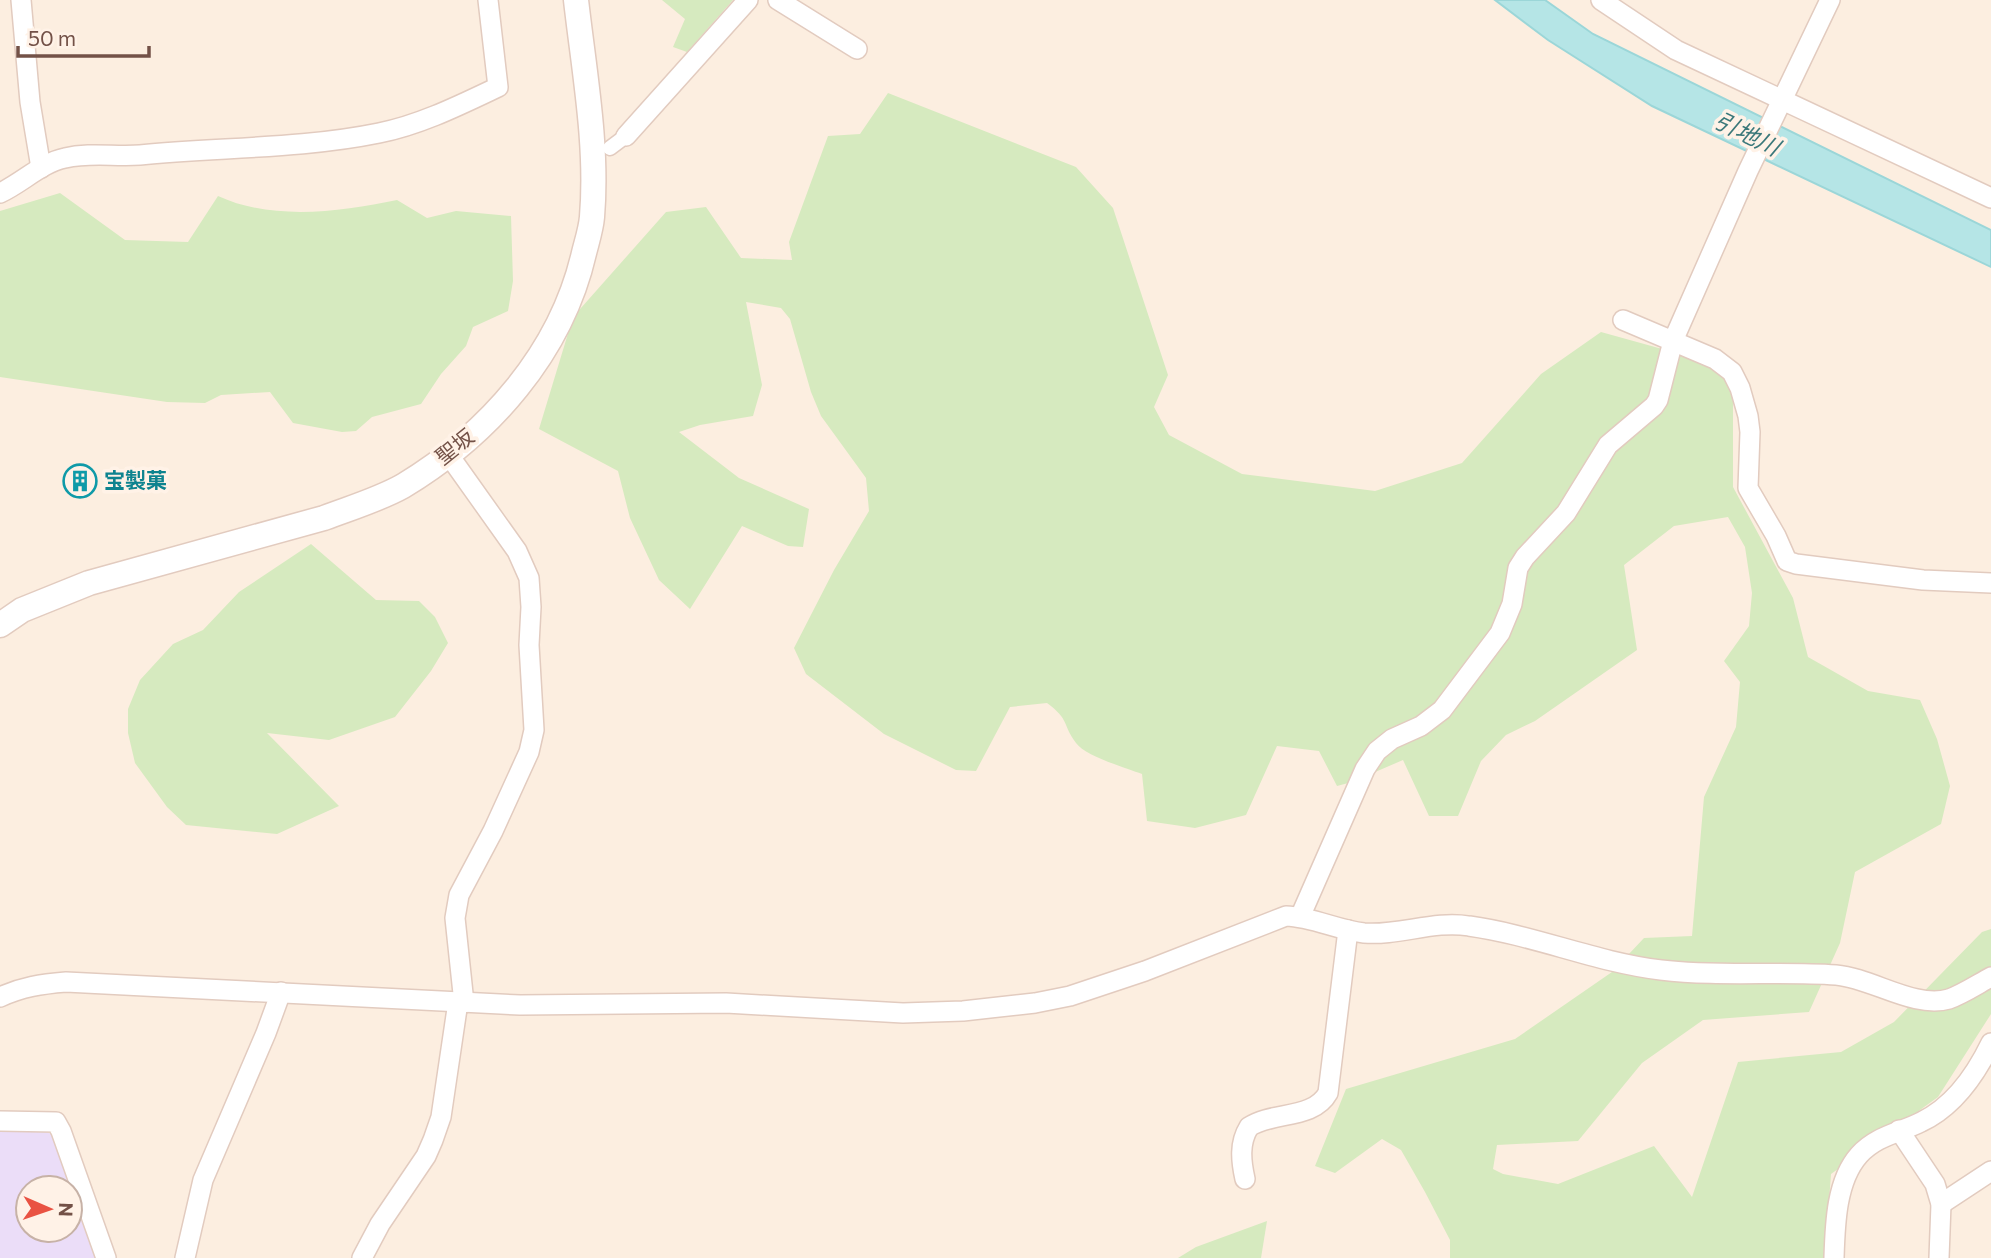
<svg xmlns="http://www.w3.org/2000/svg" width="1991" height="1258" font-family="Commissioner,'Noto Sans JP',sans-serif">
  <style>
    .education { fill: #ebddf8; fill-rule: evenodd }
    .green { fill: #d6eabf }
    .water { fill: #b5e5e6; stroke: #9bd6d8; stroke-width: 2 }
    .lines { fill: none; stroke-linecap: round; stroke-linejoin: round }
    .pedestrian-casing { stroke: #e2cbbf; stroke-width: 17 }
    .minor-casing { stroke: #e2cbbf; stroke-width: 22 }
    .tertiary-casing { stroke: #e2cbbf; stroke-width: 27 }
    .pedestrian { stroke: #fff; stroke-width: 14 }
    .minor { stroke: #fff; stroke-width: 19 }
    .tertiary { stroke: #fff; stroke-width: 24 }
    .labels { text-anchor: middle; stroke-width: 7; stroke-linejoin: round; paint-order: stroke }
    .street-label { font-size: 21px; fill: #735147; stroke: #fff2e7 }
    .culture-label { font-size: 21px; font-weight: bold; fill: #0d838f; stroke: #fff2e7; text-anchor: start }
    .water-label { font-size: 23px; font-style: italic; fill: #3b787a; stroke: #fff2e7 }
  </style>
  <rect width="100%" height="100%" fill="#fceee0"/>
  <!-- education -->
  <path class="education" d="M0 1132H46L57 1136 99 1258H0ZM28 1188H70V1230H28Z"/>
  <!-- green -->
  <g class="green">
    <polygon points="662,0 733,0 687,52 673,47 685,19"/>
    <path d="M888 93 1076 167 1113 208 1168 375 1154 407 1169 435 1242 474 1375 491 1462 463 1541 374 1601 332 1691 357 1730 380 1733 399V487L1793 598 1808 657 1868 691 1920 700 1937 739 1950 786 1941 824 1855 872 1840 943 1809 1012 1703 1020 1642 1063 1578 1141 1497 1145 1493 1169 1503 1174 1558 1184 1654 1146 1692 1197 1738 1062 1841 1052 1894 1022 1982 932 1991 929V1014L1938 1097 1831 1174 1825 1258H1450V1240L1425 1192 1401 1150 1382 1139 1335 1173 1315 1166 1346 1089 1515 1039 1612 972 1644 938 1692 936 1704 797 1736 727 1740 682 1724 661 1749 626 1752 593 1745 547 1728 517 1674 526 1624 565 1637 650 1535 721 1506 735 1481 761 1458 816H1429L1403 760 1352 782 1337 786 1319 751 1277 746 1246 815 1195 828 1147 821 1142 774C1126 768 1085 756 1076 743 1062 724 1070 720 1047 703L1010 707 976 771 956 770 884 734 806 674 794 648 834 570 869 511 866 478 821 416 811 392 790 319 781 308 746 302 762 385 753 416 700 425 679 432 739 478 809 509 803 547 788 546 742 526 690 609 659 580 630 518 618 471 539 429 573 317 666 212 706 207 741 258 792 260 789 242 828 136 860 134Z"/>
    <path d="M60 193 125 240 188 242 218 196C272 221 340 212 397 200L427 218 456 211 511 216 513 281 508 311 473 327 466 346 441 374 421 404 372 417 356 431 342 432 293 423 270 392 221 395 205 403 167 402 0 377V211Z"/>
    <polygon points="311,544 376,600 419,601 435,617 448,643 431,671 395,717 329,740 267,733 339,806 277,834 186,825 167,807 135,763 128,733 128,709 140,680 173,644 203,630 239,592"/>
    <polygon points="1267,1221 1261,1258 1178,1258 1196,1247"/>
  </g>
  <!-- water -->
  <polygon class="water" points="1495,0 1545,0 1593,34 1991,230 1991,267 1652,106 1548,40"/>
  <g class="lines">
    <defs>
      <polyline id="pedestrian" points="610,148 626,136"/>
      <g id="minor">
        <polyline points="21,0 30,102 41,168"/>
        <polyline points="778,0 857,49"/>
        <polyline points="1601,0 1676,50 1991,198"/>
        <polyline points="626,136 748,0"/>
        <path d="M0 193C22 183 41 163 65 158 90 152 115 157 140 155 219 147 301 149 379 133 420 125 460 105 498 87L488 0"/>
        <polyline points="1623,320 1715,359 1732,372 1740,388 1748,416 1750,432 1748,488 1776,536 1787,561 1796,564 1923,580 1991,583"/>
        <polyline points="448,454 517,551 529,578 531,607 529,645 534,730 529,752 493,831 459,895 455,918 464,1003"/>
        <polyline points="1300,917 1365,769 1377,751 1392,739 1421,726 1442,710 1500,633 1512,604 1518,568 1525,557 1566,513 1608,445 1654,406 1658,400 1673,341 1748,171 1830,0"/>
        <path d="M0 997C22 987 41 984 66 982L520 1005 726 1003 903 1013 963 1011 1035 1003 1070 996 1145 971 1286 916C1313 917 1337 930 1364 933 1399 936 1434 920 1469 926 1534 935 1595 962 1661 970 1719 977 1778 971 1836 975 1872 978 1914 1009 1949 999 1963 994 1978 984 1991 977"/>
        <polyline points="0,1121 56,1122 61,1131 106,1258"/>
        <polyline points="1899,1130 1935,1184 1941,1204 1939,1258"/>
        <path d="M1245 1179C1241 1161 1239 1143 1249 1127 1273 1111 1313 1120 1328 1093L1348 930"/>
        <polyline points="1941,1204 1991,1171"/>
        <polyline points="185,1258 203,1180 266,1033 281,992"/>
        <polyline points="362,1258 380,1224 426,1156 433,1140 441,1117 458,1002"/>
        <path d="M1834 1258C1835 1225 1836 1181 1859 1155 1876 1136 1899 1133 1921 1122 1953 1107 1976 1074 1991 1043"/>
      </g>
      <path id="tertiary" d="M0 625 22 610 89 583 324 518C350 508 378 500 403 486 489 434 561 353 584 253 587 241 591 229 592 217 598 145 584 71 576 0"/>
    </defs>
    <!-- pedestrian casing -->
    <use href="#pedestrian" class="pedestrian-casing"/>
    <!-- minor casing -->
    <use href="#minor" class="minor-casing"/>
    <!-- tertiary casing -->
    <use href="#tertiary" class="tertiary-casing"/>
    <!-- pedestrian -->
    <use href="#pedestrian" class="pedestrian"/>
    <!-- minor -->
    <use href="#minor" class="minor"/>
    <!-- tertiary -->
    <use href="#tertiary" class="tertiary"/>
  </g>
  <!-- icons -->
  <defs>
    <symbol id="building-ring" viewBox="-11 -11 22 22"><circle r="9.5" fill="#fff2e7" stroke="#0f9aa8" stroke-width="1.5"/><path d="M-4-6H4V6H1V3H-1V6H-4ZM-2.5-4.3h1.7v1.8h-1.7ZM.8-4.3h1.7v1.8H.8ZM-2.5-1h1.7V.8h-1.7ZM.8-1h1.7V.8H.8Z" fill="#0f9aa8"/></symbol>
  </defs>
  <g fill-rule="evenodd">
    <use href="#building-ring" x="61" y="462" width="38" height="38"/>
  </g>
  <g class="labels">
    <!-- street labels -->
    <g class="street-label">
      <text transform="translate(455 447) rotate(-39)" y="7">聖坂</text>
    </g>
    <!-- culture labels -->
    <g class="culture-label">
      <text x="104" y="488">宝製菓</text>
    </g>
    <!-- water labels -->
    <g class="water-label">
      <text transform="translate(1747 134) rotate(26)" y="8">引地川</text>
    </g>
  </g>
  <!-- north arrow -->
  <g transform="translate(49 1209) rotate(92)"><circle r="33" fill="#fff2e7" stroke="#c7b2a7" stroke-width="2"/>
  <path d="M0-5L12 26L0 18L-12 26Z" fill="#e95242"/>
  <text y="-10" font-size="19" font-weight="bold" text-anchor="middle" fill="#735147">N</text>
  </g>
  <!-- scale -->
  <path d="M18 46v10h131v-10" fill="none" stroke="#735147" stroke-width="3.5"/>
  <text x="28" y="46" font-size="21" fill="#735147" stroke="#fff2e7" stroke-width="5" paint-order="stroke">50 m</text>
</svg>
